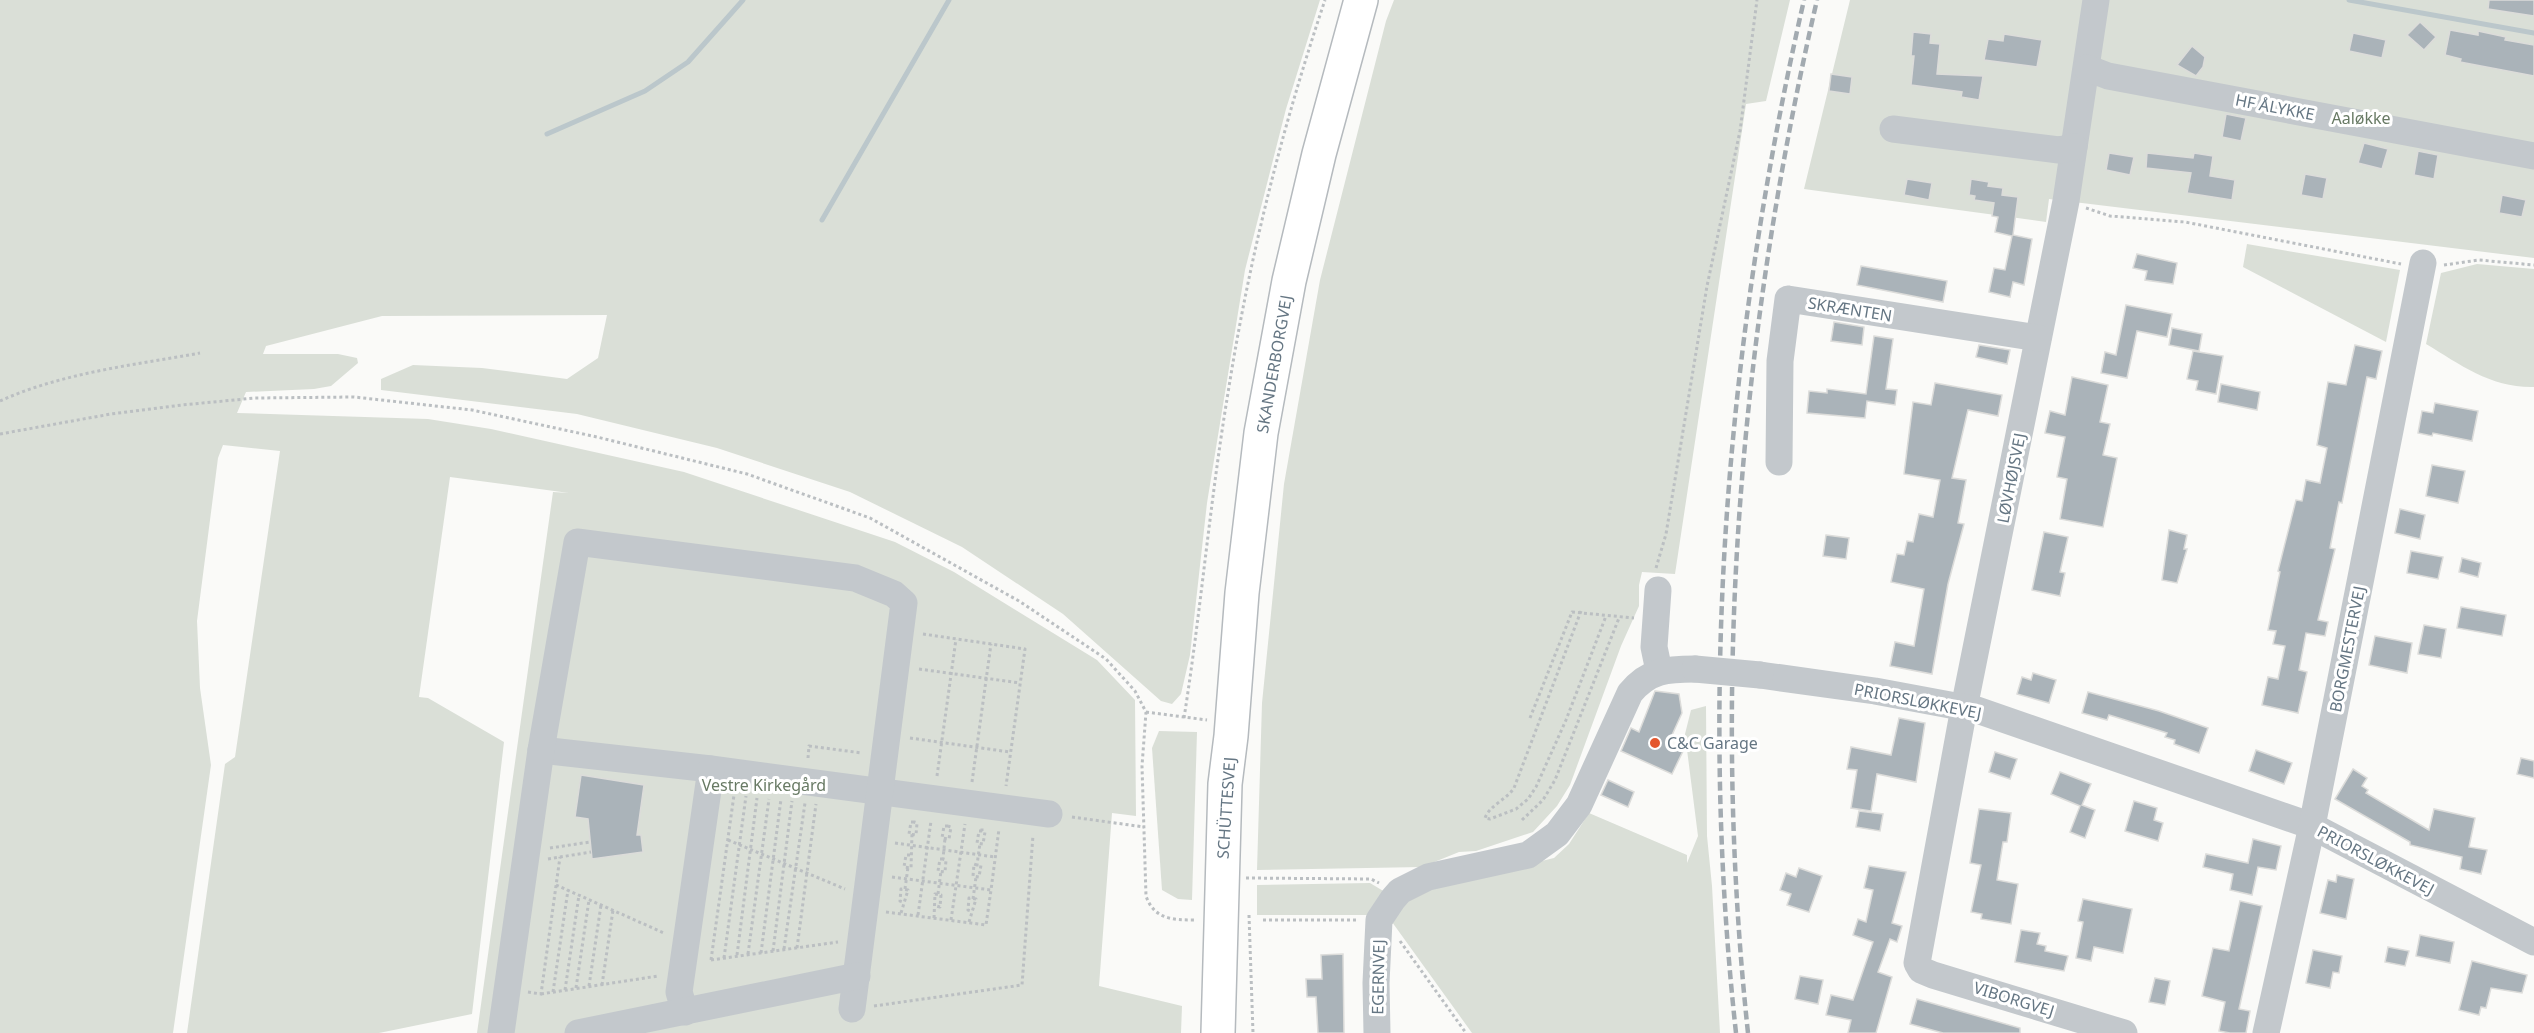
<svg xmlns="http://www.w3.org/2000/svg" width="2534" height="1033" font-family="'Noto Sans',sans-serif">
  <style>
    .green { fill: #dadfd7 }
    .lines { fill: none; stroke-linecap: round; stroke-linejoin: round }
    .stream { stroke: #bbc7cb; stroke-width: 5 }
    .building { fill: #aab3b9; stroke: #dcdcda; stroke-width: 1.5 }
    .major-casing { stroke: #b5babe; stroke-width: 36 }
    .path { stroke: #bbbfc2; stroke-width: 3; stroke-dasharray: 3 3; stroke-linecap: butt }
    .minor { stroke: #c3c8cc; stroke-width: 27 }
    .major { stroke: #fff; stroke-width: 33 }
    .rail { stroke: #a2aab0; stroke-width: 4.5; stroke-dasharray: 9 4.5; stroke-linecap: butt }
    .minor-bridge { stroke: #c3c8cc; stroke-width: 27 }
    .poi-dot { fill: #e4572e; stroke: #fff; stroke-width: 2 }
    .labels { text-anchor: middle; stroke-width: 6; stroke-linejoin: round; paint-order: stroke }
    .street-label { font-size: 16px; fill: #657683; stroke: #fff }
    .park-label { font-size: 16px; fill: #687a64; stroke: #fff }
    .poi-label { font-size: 16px; fill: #657683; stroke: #fff; text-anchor: start }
  </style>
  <rect width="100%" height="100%" fill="#fafaf8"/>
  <!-- green -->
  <g class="green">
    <polygon points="0,0 1320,0 1286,109 1245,270 1207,503 1190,655 1181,694 1172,704 1161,701 1063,614 962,547 850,492 717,448 577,414 381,390 381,379 413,365 482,368 567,379 598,358 607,315 382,316 266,346 263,354 338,354 357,358 358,363 331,386 314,389 246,392 237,413 428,419 491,429 684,472 895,542 954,572 1097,660 1135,700 1136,816 1112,813 1099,986 1182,1006 1181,1033 477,1033 553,492 569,493 450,477 419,697 428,698 504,742 472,1014 379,1033 187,1033 225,764 235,757 280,451 223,445 218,458 197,621 200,688 211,765 173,1033 0,1033"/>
    <polygon points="1394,0 1790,0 1766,101 1746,104 1675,574 1642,572 1639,585 1639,606 1621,646 1570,785 1557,806 1533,832 1476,851 1459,852 1422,867 1257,870 1262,703 1284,484 1320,280 1386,21"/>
    <polygon points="1850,0 2534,0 2534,258 2049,199 2046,222 1804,189"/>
    <polygon points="2247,244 2400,270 2386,342 2243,267"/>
    <path d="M2477 264 2534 269V387C2491 388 2461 365 2426 344L2441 273Z"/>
    <polygon points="1706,706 1707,836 1712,886 1720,1033 1472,1033 1392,922 1402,906 1419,891 1554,858 1569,844 1589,813 1687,855 1687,863 1698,836 1685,734 1691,710"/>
    <polygon points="1159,731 1197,732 1192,900 1178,899 1162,890 1152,748"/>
    <polygon points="1370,883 1385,892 1373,915 1257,915 1257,885"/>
  </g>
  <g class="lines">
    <!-- stream -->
    <g class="stream">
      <polyline points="2349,0 2534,33"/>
      <polyline points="547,134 645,91 688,62 743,0"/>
      <polyline points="822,220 949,0"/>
    </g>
  </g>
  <!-- building -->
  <g class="building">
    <polygon points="2489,0 2534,0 2534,16 2488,9"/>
    <polygon points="2420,22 2436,37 2424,50 2407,35"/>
    <polygon points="2450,30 2478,35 2478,31 2506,37 2505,40 2534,45 2534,76 2460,62 2461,59 2445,55"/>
    <polygon points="1913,32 1931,34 1930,43 1940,44 1937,74 1983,76 1979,100 1961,97 1962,92 1911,85 1914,56 1911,56"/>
    <polygon points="2353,33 2386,40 2382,58 2349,51"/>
    <polygon points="2004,34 2042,40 2037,67 1984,60 1988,39 2003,41"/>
    <polygon points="2192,46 2205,57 2203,67 2196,76 2177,65"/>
    <polygon points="1831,74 1852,77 1850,94 1829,91"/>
    <polygon points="2226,114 2246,118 2241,141 2222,137"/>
    <polygon points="2364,143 2388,149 2382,169 2358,163"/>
    <polygon points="2418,151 2438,155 2434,179 2414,175"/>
    <polygon points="2109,153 2134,157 2130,175 2106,170"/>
    <polygon points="2147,153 2193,158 2194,153 2213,156 2210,176 2235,180 2232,200 2187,193 2191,173 2146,168"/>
    <polygon points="2305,174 2327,178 2323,199 2301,195"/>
    <polygon points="1907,179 1932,183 1929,200 1904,195"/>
    <polygon points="1971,179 1989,182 1988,186 2003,188 2002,195 2018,197 2013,235 2032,239 2024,285 2013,282 2010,297 1989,292 1994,268 2005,270 2012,236 1995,232 1998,217 1992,216 1994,203 1974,200 1975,196 1969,195"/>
    <polygon points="2502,195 2526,200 2522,217 2499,213"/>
    <polygon points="2137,254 2177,263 2173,284 2145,280 2147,271 2133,268"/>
    <polygon points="1861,266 1947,281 1943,302 1857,285"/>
    <polygon points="2126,305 2172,314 2167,337 2137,331 2127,378 2101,373 2105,352 2116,355"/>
    <polygon points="1834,322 1864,327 1862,345 1831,341"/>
    <polygon points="2172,328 2202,334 2199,351 2169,345"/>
    <polygon points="1874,336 1893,339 1886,389 1897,390 1895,405 1867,401 1865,418 1807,413 1809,391 1827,393 1827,389 1866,394"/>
    <polygon points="1979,345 2010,350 2007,364 1976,357"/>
    <polygon points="2355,345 2382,351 2376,379 2367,377 2342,503 2339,502 2330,548 2335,549 2318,620 2328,622 2325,636 2306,633 2299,670 2307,672 2298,713 2262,705 2268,677 2278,679 2285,646 2273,644 2276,631 2268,630 2280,572 2278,571 2296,500 2302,501 2306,480 2320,483 2327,448 2317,445 2328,382 2346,385"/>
    <polygon points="2193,351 2223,356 2216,394 2196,390 2198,381 2187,379"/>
    <polygon points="2072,377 2108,385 2100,422 2110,424 2103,455 2117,458 2103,527 2060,519 2067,479 2057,477 2065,437 2045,433 2050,411 2065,415"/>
    <polygon points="1935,383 2002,395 1998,416 1968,410 1967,414 1952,478 1966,480 1958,523 1964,524 1948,584 1932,674 1890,666 1895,642 1914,646 1924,589 1891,582 1897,554 1904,555 1907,541 1913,542 1919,514 1933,517 1940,480 1904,474 1913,402 1931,405"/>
    <polygon points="2221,384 2260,392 2257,410 2218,402"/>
    <polygon points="2435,403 2478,411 2472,441 2433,433 2432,436 2418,433 2422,411 2433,413"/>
    <polygon points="2432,465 2465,471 2458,503 2426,496"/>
    <polygon points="2400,509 2425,515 2420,539 2395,533"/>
    <polygon points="2169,530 2187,535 2184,549 2187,549 2177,583 2162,580"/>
    <polygon points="2044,532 2068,537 2060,572 2065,573 2060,596 2032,590"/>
    <polygon points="1826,535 1849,538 1846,559 1823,556"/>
    <polygon points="2411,551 2443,557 2438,579 2407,573"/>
    <polygon points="2462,558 2481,563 2478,577 2459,572"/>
    <polygon points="2461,607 2506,615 2502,636 2457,628"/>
    <polygon points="2424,625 2446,629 2441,658 2418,654"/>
    <polygon points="2375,636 2412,643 2407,673 2369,665"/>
    <polygon points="2033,673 2056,680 2049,703 2017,694 2022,677 2031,680"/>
    <polygon points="1655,691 1679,694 1682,713 1668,744 1683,751 1672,774 1621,751 1631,728 1639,732"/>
    <polygon points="2088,692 2159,711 2208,728 2199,753 2174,744 2175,740 2165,737 2167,733 2109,715 2107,720 2082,713"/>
    <polygon points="1899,718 1925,723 1916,782 1877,774 1871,811 1851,808 1857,770 1847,769 1851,747 1891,755"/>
    <polygon points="2256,750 2292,763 2284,784 2249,771"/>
    <polygon points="1995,752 2017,759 2010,779 1989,772"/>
    <polygon points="2521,758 2534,761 2534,778 2517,774"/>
    <polygon points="2353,769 2367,778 2362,786 2368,790 2366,793 2429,830 2434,809 2475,818 2469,847 2487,850 2481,874 2460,869 2462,857 2410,845 2410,842 2335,799"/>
    <polygon points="2060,772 2091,784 2082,805 2095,810 2085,838 2070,832 2080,806 2051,794"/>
    <polygon points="581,775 644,785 637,835 641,835 643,852 592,859 588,819 575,817"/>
    <polygon points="1608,780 1634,792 1628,807 1601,795"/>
    <polygon points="2134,801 2157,808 2154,820 2163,823 2158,841 2125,831"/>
    <polygon points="1979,809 2011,813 2007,842 2003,842 1997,880 2018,884 2011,924 1981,919 1982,914 1971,912 1981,865 1970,863"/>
    <polygon points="1859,811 1883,814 1880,831 1856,827"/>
    <polygon points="2253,839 2281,846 2276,870 2258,867 2252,895 2230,890 2233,874 2203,867 2206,854 2248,863"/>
    <polygon points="1869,866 1906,872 1892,923 1902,926 1897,942 1890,939 1878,972 1892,977 1876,1033 1848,1033 1851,1020 1826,1015 1831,995 1853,1000 1873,942 1853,935 1858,919 1866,922 1873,890 1864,888"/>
    <polygon points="1799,868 1822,876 1809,912 1787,905 1791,894 1780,890 1786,873 1796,877"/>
    <polygon points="2337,875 2354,879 2346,919 2320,913 2328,880 2336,882"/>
    <polygon points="2083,899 2132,909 2123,953 2094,947 2091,961 2076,958 2083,922 2078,921"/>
    <polygon points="2240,901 2262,906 2239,1009 2250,1011 2246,1033 2230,1033 2219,1031 2225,1002 2202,996 2213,948 2229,951"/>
    <polygon points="2021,930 2040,933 2037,944 2046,946 2045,951 2068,956 2064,971 2015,962"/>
    <polygon points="2420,935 2454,942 2450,963 2416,956"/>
    <polygon points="2388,947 2409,951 2405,966 2385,962"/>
    <polygon points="2313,950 2342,956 2339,973 2333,972 2330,988 2306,983"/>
    <polygon points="1343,954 1344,1033 1318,1033 1316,997 1307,997 1306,979 1322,979 1321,955"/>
    <polygon points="2472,961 2527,975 2522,993 2491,988 2486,1008 2481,1007 2479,1015 2459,1010"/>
    <polygon points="1800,976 1823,980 1818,1004 1795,999"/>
    <polygon points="2155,978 2170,981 2165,1005 2149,1002"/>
    <polygon points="1917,999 2020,1028 2020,1033 1943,1033 1910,1024"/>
  </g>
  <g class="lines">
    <defs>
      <polyline id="major" points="1218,1033 1225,784 1231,736 1242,593 1261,433 1289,281 1319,154 1361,0"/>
    </defs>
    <!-- major casing -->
    <use href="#major" class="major-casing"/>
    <!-- path -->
    <g class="path">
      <polyline points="2086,208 2110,216 2185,222 2401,264"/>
      <polyline points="2444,265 2479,260 2534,265"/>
      <path d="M0 401C62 373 133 365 200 353"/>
      <path d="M0 434 111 414 182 405 255 398 354 397 472 410 597 437 747 474 870 518 1019 601 1106 659 1135 691 1146 712 1142 766 1146 896C1154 919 1172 920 1194 920"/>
      <polyline points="1656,568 1666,534 1707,286 1740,131 1757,0"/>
      <path d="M1581 611 1514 788C1507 799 1489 806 1485 818L1490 819 1516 809 1528 799 1536 787 1566 720 1606 616"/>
      <polyline points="923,634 1025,649 1006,786"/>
      <polyline points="919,669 1020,683"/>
      <polyline points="1146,712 1207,720"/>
      <path d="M1184 718C1201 610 1210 501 1228 393 1249 259 1282 128 1325 0"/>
      <polyline points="1530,718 1572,612 1634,618"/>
      <polyline points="910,738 1010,752"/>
      <polyline points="808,758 809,746 862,753"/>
      <polyline points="937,776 956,639"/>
      <polyline points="972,782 991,644"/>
      <polyline points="1072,817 1144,827"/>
      <polyline points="1522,820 1543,800 1555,780 1619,618"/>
      <polyline points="914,822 911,822 909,834 916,835 917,823 914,822 914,818"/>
      <polyline points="948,826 944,826 942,838 949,839 951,827 948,826 948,823"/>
      <polyline points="982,831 979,831 977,843 983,844 985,832 982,831 982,827"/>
      <polyline points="728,840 845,889"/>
      <polyline points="895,843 995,857"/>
      <polyline points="550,848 590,842"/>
      <polyline points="910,855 906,855 904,867 911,868 912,834"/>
      <polyline points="548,859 591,852"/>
      <polyline points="943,859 940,859 938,871 945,872 946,860 943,859 945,838"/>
      <polyline points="977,865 974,864 973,876 979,877 981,865 977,865 980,843"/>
      <polyline points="892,877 991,890 999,829"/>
      <polyline points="1246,878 1371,879 1379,883"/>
      <polyline points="556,885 664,933"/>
      <polyline points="905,889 908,867"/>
      <polyline points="938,894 941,871"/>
      <polyline points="973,899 976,877"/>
      <polyline points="886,912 986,925 991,890"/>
      <polyline points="901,913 908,890 901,889 900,901 903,902"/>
      <polyline points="918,915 931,821"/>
      <polyline points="1249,915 1253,1033"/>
      <polyline points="934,918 935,894 941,895 940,907 936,906"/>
      <polyline points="951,920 965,824"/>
      <polyline points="1263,920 1358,920"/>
      <polyline points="969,922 976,899 969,898 968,910 971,911"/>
      <polyline points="1400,941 1466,1033"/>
      <polyline points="797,948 816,804"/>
      <polyline points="784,949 805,803"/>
      <polyline points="773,951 792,801"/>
      <polyline points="761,953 781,799"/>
      <polyline points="748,954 769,799"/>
      <polyline points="737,955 757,798"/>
      <polyline points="724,958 746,796"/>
      <polyline points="711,960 734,795"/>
      <polyline points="711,960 838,942"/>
      <polyline points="602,985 613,910"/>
      <polyline points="589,986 601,905"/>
      <polyline points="576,988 589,900"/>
      <polyline points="565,990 579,895"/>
      <polyline points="528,992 541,994 560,857"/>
      <polyline points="553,992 568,890"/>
      <polyline points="541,994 658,976"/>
      <polyline points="874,1006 1022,985 1033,835"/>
    </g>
    <!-- minor -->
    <g class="minor">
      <polyline points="2096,0 2066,201 1964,708 1917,963 1921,970 1933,975 2124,1033"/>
      <polyline points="2087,68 2108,76 2534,156"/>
      <polyline points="1893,129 2059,150 2074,147"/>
      <polyline points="1779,462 1780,361 1788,299 2038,338"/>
      <polyline points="1658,590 1654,647 1659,671"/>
      <polyline points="1760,675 1875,691 1977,710 2312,826 2534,942"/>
      <polyline points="541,750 711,769 1049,814"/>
      <polyline points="685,1012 679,992 711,769"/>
      <polyline points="501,1033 541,750 577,542 855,578 894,594 904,603 852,1009"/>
      <polyline points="578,1033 857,976"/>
      <path d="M1377 1033 1376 983 1379 920 1393 899 1400 891 1428 877 1528 855 1557 834 1579 805 1630 693C1649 670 1667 669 1695 669"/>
      <polyline points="2266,1033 2312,826 2423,263"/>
    </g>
    <!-- major -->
    <use href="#major" class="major"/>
    <!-- rail -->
    <g class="rail">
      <path d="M1736 1033C1698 688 1727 337 1804 0"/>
      <path d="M1748 1033C1711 688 1739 337 1817 0"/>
    </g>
    <!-- minor-bridge -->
    <polyline class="minor-bridge" points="1695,669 1760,675"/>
  </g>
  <!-- markers -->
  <circle class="poi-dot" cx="1655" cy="743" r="6"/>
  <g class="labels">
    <!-- street labels -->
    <g class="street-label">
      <text transform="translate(2275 107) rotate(11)" y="6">HF ÅLYKKE</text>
      <text transform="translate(1850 309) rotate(9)" y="6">SKRÆNTEN</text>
      <text transform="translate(1274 364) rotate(-80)" y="6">SKANDERBORGVEJ</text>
      <text transform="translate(2011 478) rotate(-79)" y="6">LØVHØJSVEJ</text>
      <text transform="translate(2347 649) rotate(-79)" y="6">BORGMESTERVEJ</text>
      <text transform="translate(1918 701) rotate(11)" y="6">PRIORSLØKKEVEJ</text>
      <text transform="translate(1226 808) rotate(-86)" y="6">SCHÜTTESVEJ</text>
      <text transform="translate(2376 860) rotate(28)" y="6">PRIORSLØKKEVEJ</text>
      <text transform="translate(1378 977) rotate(-89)" y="6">EGERNVEJ</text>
      <text transform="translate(2014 999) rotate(17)" y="6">VIBORGVEJ</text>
    </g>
    <!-- park labels -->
    <g class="park-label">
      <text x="2361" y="124">Aaløkke</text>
      <text x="764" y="791">Vestre Kirkegård</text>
    </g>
    <!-- poi labels -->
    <g class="poi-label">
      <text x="1667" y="749">C&amp;C Garage</text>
    </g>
  </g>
</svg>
